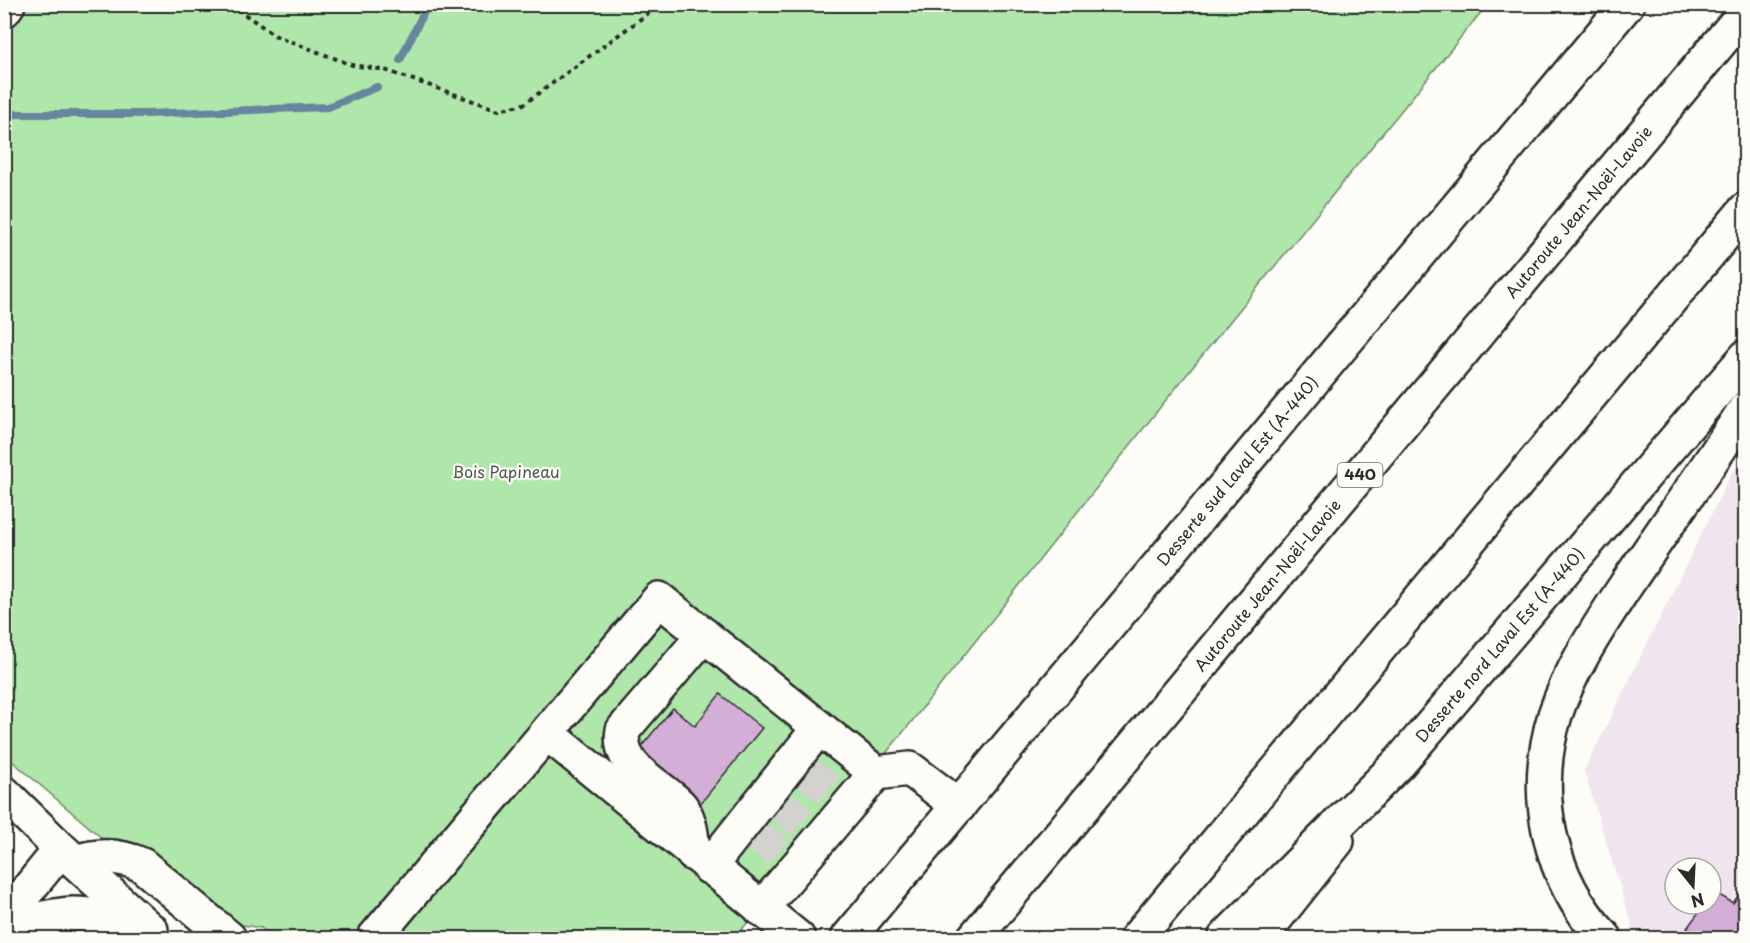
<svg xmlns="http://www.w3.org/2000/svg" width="1750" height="943" font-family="'Playpen Sans',sans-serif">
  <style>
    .built { fill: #f0e5ee; fill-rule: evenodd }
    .green { fill: #afe7aa; stroke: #6d896a; stroke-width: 1.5 }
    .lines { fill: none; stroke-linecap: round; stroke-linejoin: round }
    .stream { stroke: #65869d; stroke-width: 8 }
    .building { fill: #d3afd8; stroke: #2b2b2b; stroke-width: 1.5 }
    .minor-tunnel { stroke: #d3d2ce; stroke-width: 33; stroke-dasharray: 33 16; stroke-linecap: butt }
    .minor-casing { stroke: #2b2b2b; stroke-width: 38 }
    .major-casing { stroke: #2b2b2b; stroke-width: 38 }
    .highway-casing { stroke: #2b2b2b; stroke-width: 38 }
    .path { stroke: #2b2b2b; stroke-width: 4; stroke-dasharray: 4.5 4.5; stroke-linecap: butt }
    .minor { stroke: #fdfcf7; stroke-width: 33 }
    .major { stroke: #fdfcf7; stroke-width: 33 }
    .highway { stroke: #fdfcf7; stroke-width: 33 }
    .labels { text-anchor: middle; stroke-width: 4.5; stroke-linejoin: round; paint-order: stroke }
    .shield { fill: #fdfcf7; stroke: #6a6a68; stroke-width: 1.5 }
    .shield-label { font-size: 15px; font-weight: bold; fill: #2b2b2b }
    .street-label { font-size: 16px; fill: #2b2b2b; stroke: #fdfcf7 }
    .park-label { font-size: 16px; fill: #4c5a4b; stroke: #fdfcf7 }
  </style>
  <rect width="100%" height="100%" fill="#fdfcf7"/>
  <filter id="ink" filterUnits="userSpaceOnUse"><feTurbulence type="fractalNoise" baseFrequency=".0167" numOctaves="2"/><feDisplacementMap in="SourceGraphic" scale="12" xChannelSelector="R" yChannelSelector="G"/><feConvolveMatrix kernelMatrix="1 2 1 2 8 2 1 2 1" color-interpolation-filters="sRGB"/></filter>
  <g filter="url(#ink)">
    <!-- built -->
    <path class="built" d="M1745 457V938H1622L1632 926 1584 771 1731 474ZM1675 868H1711V904H1675Z"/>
    <!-- green -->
    <polygon class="green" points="5,5 1487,5 1162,405 909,725 735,938 274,938 261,928 194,917 5,755"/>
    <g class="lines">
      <!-- stream -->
      <g class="stream">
        <polyline points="400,60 428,4"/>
        <polyline points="4,114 146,114 328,107 377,87"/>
      </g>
    </g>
    <!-- building -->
    <g class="building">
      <polygon points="720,694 762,728 700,804 636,753 673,708 695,726"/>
      <polygon points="1746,885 1746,938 1702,938 1687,928 1705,904 1711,904 1711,896 1714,892 1733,903"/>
    </g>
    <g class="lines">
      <!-- minor-tunnel -->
      <g class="minor-tunnel">
        <polyline points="808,773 829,790"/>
        <polyline points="782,806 802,823"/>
        <polyline points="757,835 778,852"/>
      </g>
      <defs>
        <g id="minor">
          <polyline points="4,10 8,4"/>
          <polyline points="547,733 798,938"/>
          <polyline points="4,793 61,849 4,919"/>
          <path d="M693 854C692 838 691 822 682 808 679 803 673 799 668 795 646 777 617 762 623 730L704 635"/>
          <path d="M76 862C99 854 120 855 142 865L229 938"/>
          <polyline points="709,867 819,728"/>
          <polyline points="761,909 876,773"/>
          <polyline points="374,938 659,599 876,773 910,769 959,806"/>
        </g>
        <polyline id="major" points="1260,938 1337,841"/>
        <g id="highway">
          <polyline points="61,849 146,926"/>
          <path d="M4 928C27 922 50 915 73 914 99 914 125 923 151 930"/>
          <path id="s1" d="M848 938 1627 4"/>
          <path id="s2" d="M974 938 1746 11"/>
          <polyline points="1137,938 1746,209"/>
          <path id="s3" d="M1225 938 1400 762 1746 357"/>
          <path d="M1605 938C1548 879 1531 793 1555 715 1570 670 1598 628 1624 588 1664 528 1707 469 1746 408"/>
        </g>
      </defs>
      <!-- minor casing -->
      <use href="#minor" class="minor-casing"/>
      <!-- major casing -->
      <use href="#major" class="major-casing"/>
      <!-- highway casing -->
      <use href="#highway" class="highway-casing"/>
      <!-- path -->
      <polyline class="path" points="230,4 276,36 352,65 385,70 499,110 524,104 661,4"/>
      <!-- minor -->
      <use href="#minor" class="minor"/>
      <!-- major -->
      <use href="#major" class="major"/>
      <!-- highway -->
      <use href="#highway" class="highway"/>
    </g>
  </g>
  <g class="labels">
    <!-- shield labels -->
    <rect class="shield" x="1337.5" y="463" width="45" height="24" rx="4.5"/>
    <g class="shield-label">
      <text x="1360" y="480">440</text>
    </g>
    <!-- street labels -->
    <g class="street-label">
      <text dy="6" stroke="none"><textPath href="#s2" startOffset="945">Autoroute Jean-Noël-Lavoie</textPath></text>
      <text dy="6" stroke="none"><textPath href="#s1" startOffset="608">Desserte sud Laval Est (A-440)</textPath></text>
      <text dy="6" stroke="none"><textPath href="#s2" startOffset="459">Autoroute Jean-Noël-Lavoie</textPath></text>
      <text dy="6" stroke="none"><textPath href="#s3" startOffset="402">Desserte nord Laval Est (A-440)</textPath></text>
    </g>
    <!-- park labels -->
    <g class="park-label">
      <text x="506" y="478">Bois Papineau</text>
    </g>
  </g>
  <!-- margin -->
  <rect width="1750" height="943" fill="none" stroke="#fdfcf7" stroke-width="24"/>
  <rect x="12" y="12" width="1726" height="919" fill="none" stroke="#2b2b2b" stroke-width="2" filter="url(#ink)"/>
  <!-- north arrow -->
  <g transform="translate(1693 886) rotate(162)"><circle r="28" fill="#fdfcf7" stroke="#a9a8a5" stroke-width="1.5"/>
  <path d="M0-4.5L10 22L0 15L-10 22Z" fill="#2b2b2b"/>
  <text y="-9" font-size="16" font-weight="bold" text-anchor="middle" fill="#2b2b2b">N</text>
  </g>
</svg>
